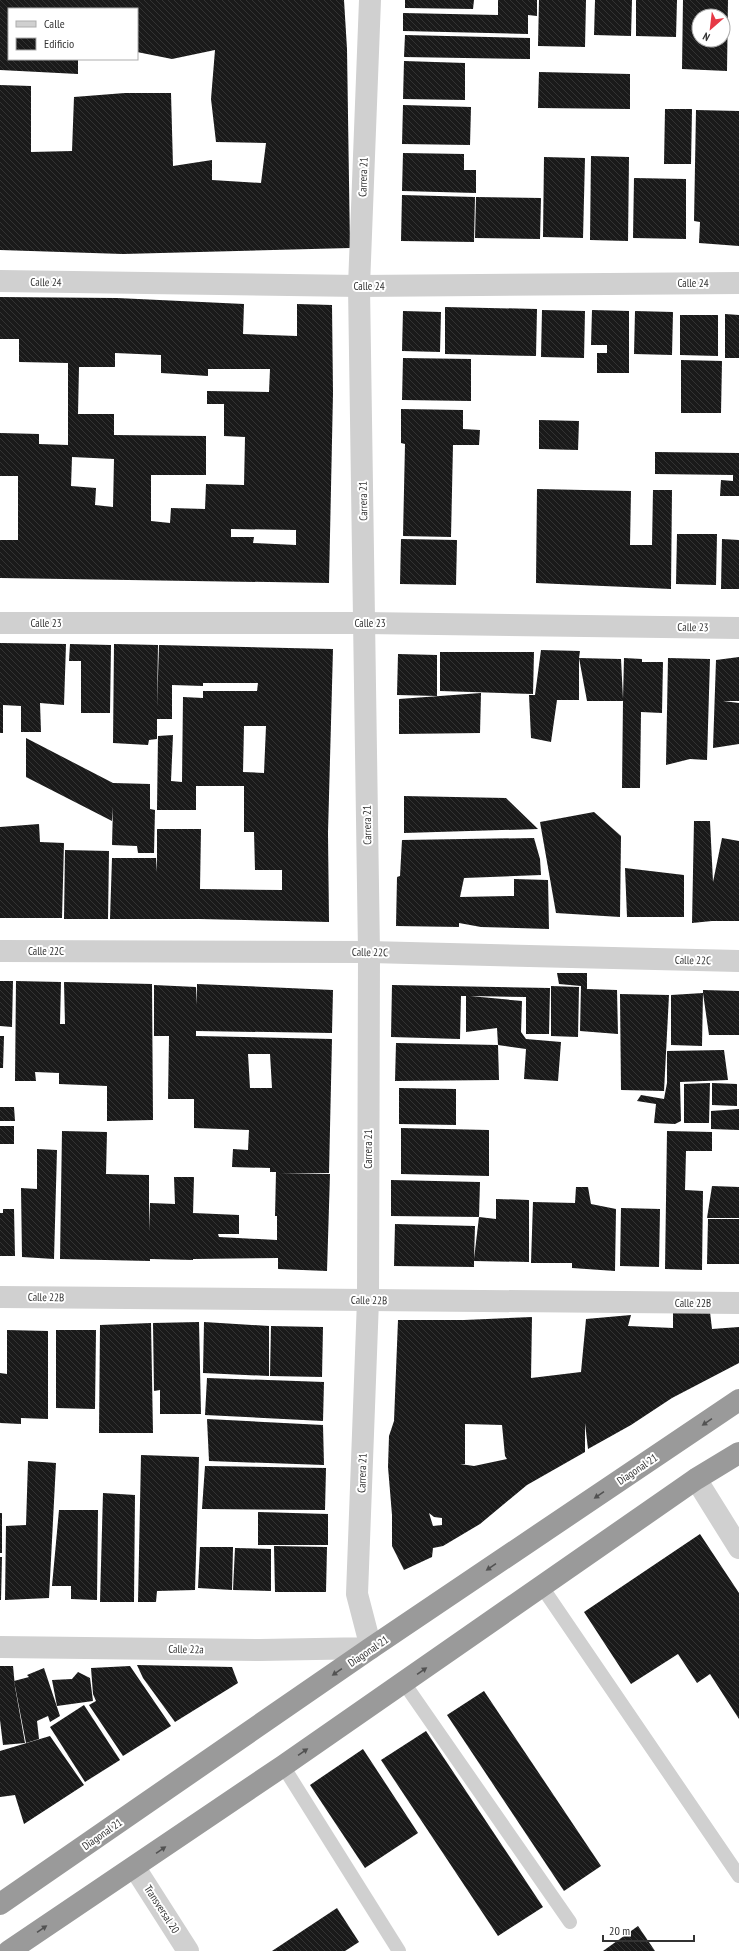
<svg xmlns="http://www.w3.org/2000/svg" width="739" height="1951" font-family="'PT Sans Narrow',sans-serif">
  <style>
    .building { fill: url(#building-back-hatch); fill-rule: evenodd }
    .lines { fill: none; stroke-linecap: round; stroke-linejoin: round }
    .lane { stroke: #d0d0d0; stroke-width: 14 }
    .street { stroke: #d0d0d0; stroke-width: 22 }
    .highway { stroke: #9a9a9a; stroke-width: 22 }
    .oneway { fill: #525252 }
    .labels { text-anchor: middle; stroke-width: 4; stroke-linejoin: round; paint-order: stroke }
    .street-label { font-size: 11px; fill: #333; stroke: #fff }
  </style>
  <defs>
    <pattern id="building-back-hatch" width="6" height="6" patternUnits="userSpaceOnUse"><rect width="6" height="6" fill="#1a1a1a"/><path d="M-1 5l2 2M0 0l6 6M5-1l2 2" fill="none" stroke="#333"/></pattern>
  </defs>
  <rect width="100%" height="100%" fill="#fff"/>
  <!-- building -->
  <g class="building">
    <polygon points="0,0 344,0 347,49 350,248 123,254 0,250 0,85 31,86 31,152 72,151 74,97 125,93 171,93 173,166 212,160 212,180 261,183 266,143 216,142 211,99 215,50 172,59 137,52 137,9 9,9 9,59 78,59 78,74 0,70"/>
    <polygon points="405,0 474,0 473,9 405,8"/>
    <polygon points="498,0 537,0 537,16 528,15 528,34 403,31 403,13 498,15"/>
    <polygon points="539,0 586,0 585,47 538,46"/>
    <polygon points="595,0 632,0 631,36 594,35"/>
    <polygon points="636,0 677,0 676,37 636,36"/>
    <path d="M683 0H728L727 71 682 69ZM699 16H723V40H699Z"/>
    <polygon points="405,35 530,38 530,59 404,57"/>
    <polygon points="404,61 465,63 465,100 403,99"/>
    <polygon points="539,72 630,74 630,109 538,108"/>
    <polygon points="403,105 471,107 470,145 402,144"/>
    <polygon points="665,109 692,109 691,164 664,164"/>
    <polygon points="696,110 739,111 739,246 699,243 700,222 694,221"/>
    <polygon points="403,153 464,154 464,170 476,170 476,193 402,191"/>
    <polygon points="591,156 629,157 628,241 590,240"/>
    <polygon points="544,157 585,158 583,238 543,237"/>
    <polygon points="634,178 686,179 686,239 633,238"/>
    <polygon points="402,195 475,197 474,242 401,241"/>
    <polygon points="476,197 541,198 540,239 475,238"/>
    <path d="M0 297 117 298 244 304 243 334 297 336V304L332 305 333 393 329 583 0 578V540H18V476H0V433L39 434V444L68 445V363L19 362V339H0ZM115 353 161 355V373L208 376V369H270L269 392 207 391V404H224V436L245 437 244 485 206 484 205 509 171 508 170 523 151 521V475H206V436L114 435V414H78L79 367H115ZM72 457 114 459 113 507 95 505 96 488 71 486ZM231 529 296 530V545L253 543 254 537H231Z"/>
    <polygon points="445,307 537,309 536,356 445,354"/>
    <polygon points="542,310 585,311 584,358 541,357"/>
    <polygon points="592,310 629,311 629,373 597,373 597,353 607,353 607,345 591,345"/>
    <polygon points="403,311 441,312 440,352 402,351"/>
    <polygon points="635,311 673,312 672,355 634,354"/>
    <polygon points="725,314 739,315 739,358 725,358"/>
    <polygon points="680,315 718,315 718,356 680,355"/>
    <polygon points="403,358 471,359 471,401 402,400"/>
    <polygon points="681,360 722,361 721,413 681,413"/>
    <polygon points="401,409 463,410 463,429 480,430 479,445 453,445 451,537 403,536 405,444 401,443"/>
    <polygon points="539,420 579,421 578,450 539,449"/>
    <polygon points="655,452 739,453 739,496 720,496 721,480 733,481 733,475 655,474"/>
    <polygon points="537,489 631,491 630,545 652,545 653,490 672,490 671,589 536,583"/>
    <polygon points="677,534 717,534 716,585 676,584"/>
    <polygon points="401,539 457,540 456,585 400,584"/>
    <polygon points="722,539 739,540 739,589 721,589"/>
    <polygon points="0,643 66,644 64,705 40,703 41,732 21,732 21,706 3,705 3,733 0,733"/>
    <polygon points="70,644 111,645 110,713 81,713 81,661 69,661"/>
    <path d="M114 644 158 645 157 707 159 645 333 649 328 833 329 922 200 919H110L112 858H156L157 872V829H201L200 889 282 890V870H255L254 832H244V786H196V810H157L158 736 173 735 171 781 182 782 183 697 203 698V691H257L258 683H203V686L172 685V719H157V739L149 740 148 745 113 743ZM244 726H266L264 773 243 772Z"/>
    <polygon points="541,650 580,651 579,658 621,659 623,699 624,658 642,659 642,662 663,662 662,713 641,712 640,788 622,788 623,701 587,701 579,658 579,700 557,700 551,742 531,738 529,695 535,695"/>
    <polygon points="440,652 534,652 533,694 440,691"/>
    <polygon points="398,654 437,655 437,696 397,695"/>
    <polygon points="739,657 739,701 723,701 739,703 739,744 713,748 716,660"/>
    <polygon points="668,658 710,659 707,760 690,759 666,765"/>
    <polygon points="481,693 480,733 399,734 399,699"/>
    <polygon points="26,738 113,783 150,784 150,809 155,810 154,853 138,853 137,846 112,845 113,807 112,821 26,777"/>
    <polygon points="404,796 506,798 538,829 404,833"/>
    <polygon points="594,812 621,836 620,917 556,913 540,822"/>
    <polygon points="694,821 710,821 713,882 722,838 739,841 739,921 712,921 692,923"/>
    <polygon points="39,824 40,842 64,843 62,918 0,918 0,827"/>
    <polygon points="534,838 540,859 541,875 464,878 460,897 514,896 514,879 548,880 549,929 481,927 459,923 459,927 396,926 397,877 400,876 402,840"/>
    <polygon points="65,850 109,851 108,919 64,919"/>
    <polygon points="625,868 684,875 684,917 627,917"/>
    <polygon points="557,973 587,973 587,989 617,990 618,1034 580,1031 581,986 559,984"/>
    <polygon points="0,981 13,981 12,1027 0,1026"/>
    <polygon points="16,981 61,982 60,1024 65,1024 64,982 152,984 153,1120 107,1121 107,1086 59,1084 59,1073 35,1072 36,1081 15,1081"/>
    <path d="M197 984 333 990 332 1033 196 1031V1036L332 1039 329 1173H280L330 1174 327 1271 278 1269V1258L193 1259V1260L150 1259V1261L60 1259 62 1131 107 1132 106 1174 149 1175V1231L150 1203 175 1204 174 1177H194L193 1213 239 1215V1234H218L219 1237 277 1240V1216H275L276 1172H270V1168L232 1167 233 1149 248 1150 249 1130 194 1128V1099H168L169 1036H154V985L196 987 197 1005ZM248 1054H270L272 1088H250Z"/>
    <polygon points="392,985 550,988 549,1034 526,1034 526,997 470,996 522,1001 521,1032 526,1039 561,1042 558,1081 524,1079 526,1049 498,1045 497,1028 466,1032 466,996 461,996 460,1039 391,1037"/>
    <polygon points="551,986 579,987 578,1037 551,1036"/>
    <polygon points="703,990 739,991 739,1035 709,1035 703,993 702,1046 671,1045 671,995 703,993"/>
    <polygon points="620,994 669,995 664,1091 621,1090"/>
    <polygon points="0,1036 4,1036 3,1068 0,1068"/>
    <polygon points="396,1043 498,1045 499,1080 395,1081"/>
    <polygon points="724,1050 728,1080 680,1082 681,1121 675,1124 654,1123 656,1104 637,1101 641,1095 664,1099 667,1083 667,1051"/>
    <polygon points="710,1083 709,1123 684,1123 684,1084"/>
    <polygon points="712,1083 737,1084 737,1106 712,1105"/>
    <polygon points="399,1088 456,1089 456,1125 399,1124"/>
    <polygon points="0,1107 14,1107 15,1121 0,1121"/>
    <polygon points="739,1109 739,1130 711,1129 711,1111"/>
    <rect x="0" y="1126" width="14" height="18"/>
    <polygon points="401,1128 489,1130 489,1176 401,1174"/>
    <polygon points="667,1131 712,1132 712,1151 686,1151 685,1190 703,1191 702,1270 665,1269"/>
    <polygon points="37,1149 57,1150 54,1259 22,1257 21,1188 37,1189"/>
    <polygon points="391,1180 480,1182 479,1217 391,1216"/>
    <polygon points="712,1186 739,1187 739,1218 707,1218"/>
    <polygon points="576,1187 588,1187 591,1204 616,1209 615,1271 572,1268 572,1263 531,1263 533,1202 575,1203"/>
    <polygon points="496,1199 529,1200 529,1262 474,1261 474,1267 394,1266 395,1224 475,1226 474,1259 479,1217 496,1219"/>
    <polygon points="621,1208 660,1209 659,1267 620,1266"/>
    <polygon points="3,1209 14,1209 15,1256 0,1256 0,1213 3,1213"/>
    <polygon points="708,1219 739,1219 739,1264 707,1264"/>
    <path d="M710 1312 712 1329 739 1327V1363L672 1398 631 1425 588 1449 585 1423V1452L527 1485 480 1524 443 1546 433 1548 432 1557 404 1570 392 1546V1515L388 1467 389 1436 394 1421 398 1320H464L532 1317 531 1378 581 1372 586 1319 631 1315 628 1326 673 1328V1313ZM465 1424 502 1425 505 1456 507 1459 474 1466 460 1464H465ZM429 1513 434 1517 442 1518V1525L433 1526Z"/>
    <polygon points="199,1322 201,1414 160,1414 160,1390 154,1391 153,1323"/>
    <polygon points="204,1322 269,1326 269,1376 203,1373"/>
    <polygon points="151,1323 153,1433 99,1433 100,1325"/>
    <polygon points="271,1326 323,1327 322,1377 270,1376"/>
    <polygon points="7,1330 48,1331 48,1419 21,1418 21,1424 0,1423 0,1373 7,1374"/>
    <polygon points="56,1330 96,1330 95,1409 56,1408"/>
    <polygon points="207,1378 324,1382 323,1421 205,1415"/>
    <polygon points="207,1419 323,1425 324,1465 209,1461"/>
    <polygon points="141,1455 199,1457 195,1590 157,1591 156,1602 138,1602"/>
    <polygon points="28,1461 56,1463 49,1598 5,1600 6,1526 26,1525"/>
    <polygon points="205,1466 326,1468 325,1510 202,1509"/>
    <polygon points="103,1493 135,1495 134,1602 100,1602"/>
    <polygon points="59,1510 98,1510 97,1600 71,1599 71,1586 52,1586"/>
    <polygon points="258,1512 328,1514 328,1545 258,1545"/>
    <rect x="0" y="1513" width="2" height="40"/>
    <polygon points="700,1534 739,1593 739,1719 710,1674 697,1683 678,1654 631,1684 584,1612"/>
    <polygon points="274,1546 327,1547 326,1592 275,1592"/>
    <polygon points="200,1547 233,1547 232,1590 198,1588"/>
    <polygon points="235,1548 271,1549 271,1591 233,1590"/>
    <polygon points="0,1557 2,1557 1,1600 0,1600"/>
    <polygon points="137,1665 232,1667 238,1683 175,1722 143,1678"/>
    <polygon points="0,1666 13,1666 15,1687 25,1743 3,1745 0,1720"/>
    <polygon points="130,1666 171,1726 123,1756 89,1705 96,1701 93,1694 91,1668"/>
    <polygon points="44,1668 60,1716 50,1722 48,1716 37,1721 39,1739 26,1743 14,1681 29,1677 27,1675"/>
    <polygon points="78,1672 90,1678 93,1701 57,1706 52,1680 72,1679"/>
    <polygon points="484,1691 601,1866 564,1891 447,1715"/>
    <polygon points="84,1705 120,1760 85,1782 50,1727"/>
    <polygon points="426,1731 543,1907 498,1936 381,1760"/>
    <polygon points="50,1736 84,1785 24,1824 15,1795 0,1797 0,1751"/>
    <polygon points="363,1749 418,1833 365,1868 310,1785"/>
    <polygon points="337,1908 359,1942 345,1951 272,1951"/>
    <polygon points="638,1926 655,1951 603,1951"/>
  </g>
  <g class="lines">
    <!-- lane -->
    <g class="lane">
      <polyline points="542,1587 739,1876"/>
      <polyline points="404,1683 570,1922"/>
      <polyline points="283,1766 399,1951"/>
    </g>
    <!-- street -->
    <g class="street">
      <polyline points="0,281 359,286 739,283"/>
      <polyline points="0,623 365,623 739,628"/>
      <polyline points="0,951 369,952 739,961"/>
      <polyline points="0,1297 739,1303"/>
      <polyline points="696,1479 739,1548"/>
      <polyline points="0,1647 260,1650 371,1648 357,1594 368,1300 369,952 359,286 370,0"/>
      <polyline points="135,1868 188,1951"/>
    </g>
    <!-- highway -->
    <g class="highway">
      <polyline points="0,1904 371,1648 739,1400"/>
      <polyline points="9,1951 283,1766 696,1479 739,1453"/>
    </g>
  </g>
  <!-- one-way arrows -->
  <defs><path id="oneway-solid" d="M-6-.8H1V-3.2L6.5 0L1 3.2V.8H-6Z"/></defs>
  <g class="oneway">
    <use href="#oneway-solid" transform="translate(707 1422) rotate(146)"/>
    <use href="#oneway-solid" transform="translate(599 1495) rotate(146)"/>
    <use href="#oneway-solid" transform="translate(491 1567) rotate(146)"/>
    <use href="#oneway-solid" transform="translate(422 1671) rotate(-35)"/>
    <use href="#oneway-solid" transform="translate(337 1672) rotate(145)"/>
    <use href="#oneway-solid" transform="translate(303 1752) rotate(-35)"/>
    <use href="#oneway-solid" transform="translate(161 1850) rotate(-34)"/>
    <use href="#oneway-solid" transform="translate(42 1929) rotate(-34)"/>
  </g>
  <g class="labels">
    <!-- street labels -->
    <g class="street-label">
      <text transform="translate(363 177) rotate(-88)" y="4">Carrera 21</text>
      <text transform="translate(46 282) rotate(1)" y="4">Calle 24</text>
      <text x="693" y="287">Calle 24</text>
      <text x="369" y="290">Calle 24</text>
      <text transform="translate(363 501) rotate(-91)" y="4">Carrera 21</text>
      <text x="46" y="627">Calle 23</text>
      <text x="370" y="627">Calle 23</text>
      <text transform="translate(693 627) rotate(1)" y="4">Calle 23</text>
      <text transform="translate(367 825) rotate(-91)" y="4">Carrera 21</text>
      <text x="46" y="955">Calle 22C</text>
      <text transform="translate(370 952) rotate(1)" y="4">Calle 22C</text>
      <text transform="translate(693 960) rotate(1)" y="4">Calle 22C</text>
      <text transform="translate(368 1149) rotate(-90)" y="4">Carrera 21</text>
      <text transform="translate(46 1297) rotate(1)" y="4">Calle 22B</text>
      <text transform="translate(369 1300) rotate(1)" y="4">Calle 22B</text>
      <text x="693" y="1307">Calle 22B</text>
      <text transform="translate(637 1469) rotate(-34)" y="4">Diagonal 21</text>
      <text transform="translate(362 1473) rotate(-88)" y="4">Carrera 21</text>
      <text transform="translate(186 1649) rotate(1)" y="4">Calle 22a</text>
      <text transform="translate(368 1651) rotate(-34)" y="4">Diagonal 21</text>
      <text transform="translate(102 1834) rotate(-35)" y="4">Diagonal 21</text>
      <text transform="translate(162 1909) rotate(57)" y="4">Transversal 20</text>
    </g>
  </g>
  <!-- legend -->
  <rect x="8" y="8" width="130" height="52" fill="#ffffff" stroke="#adadad"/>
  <rect x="16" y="21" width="20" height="6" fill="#d0d0d0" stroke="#adadad"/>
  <text x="44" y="28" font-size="12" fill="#333333">Calle</text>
  <rect x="16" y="38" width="20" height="12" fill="url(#building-back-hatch)" stroke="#adadad"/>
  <text x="44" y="48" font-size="12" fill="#333333">Edificio</text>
  <!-- north arrow -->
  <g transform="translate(711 28) rotate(208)"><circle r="19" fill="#ffffff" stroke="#adadad"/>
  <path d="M0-3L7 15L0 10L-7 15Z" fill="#e63946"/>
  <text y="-6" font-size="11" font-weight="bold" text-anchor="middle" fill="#333333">N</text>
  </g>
  <!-- scale -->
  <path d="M603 1935v6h91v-6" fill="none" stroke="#333333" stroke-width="2"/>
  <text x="609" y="1935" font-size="12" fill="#333333" stroke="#ffffff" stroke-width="3" paint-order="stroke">20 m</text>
</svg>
